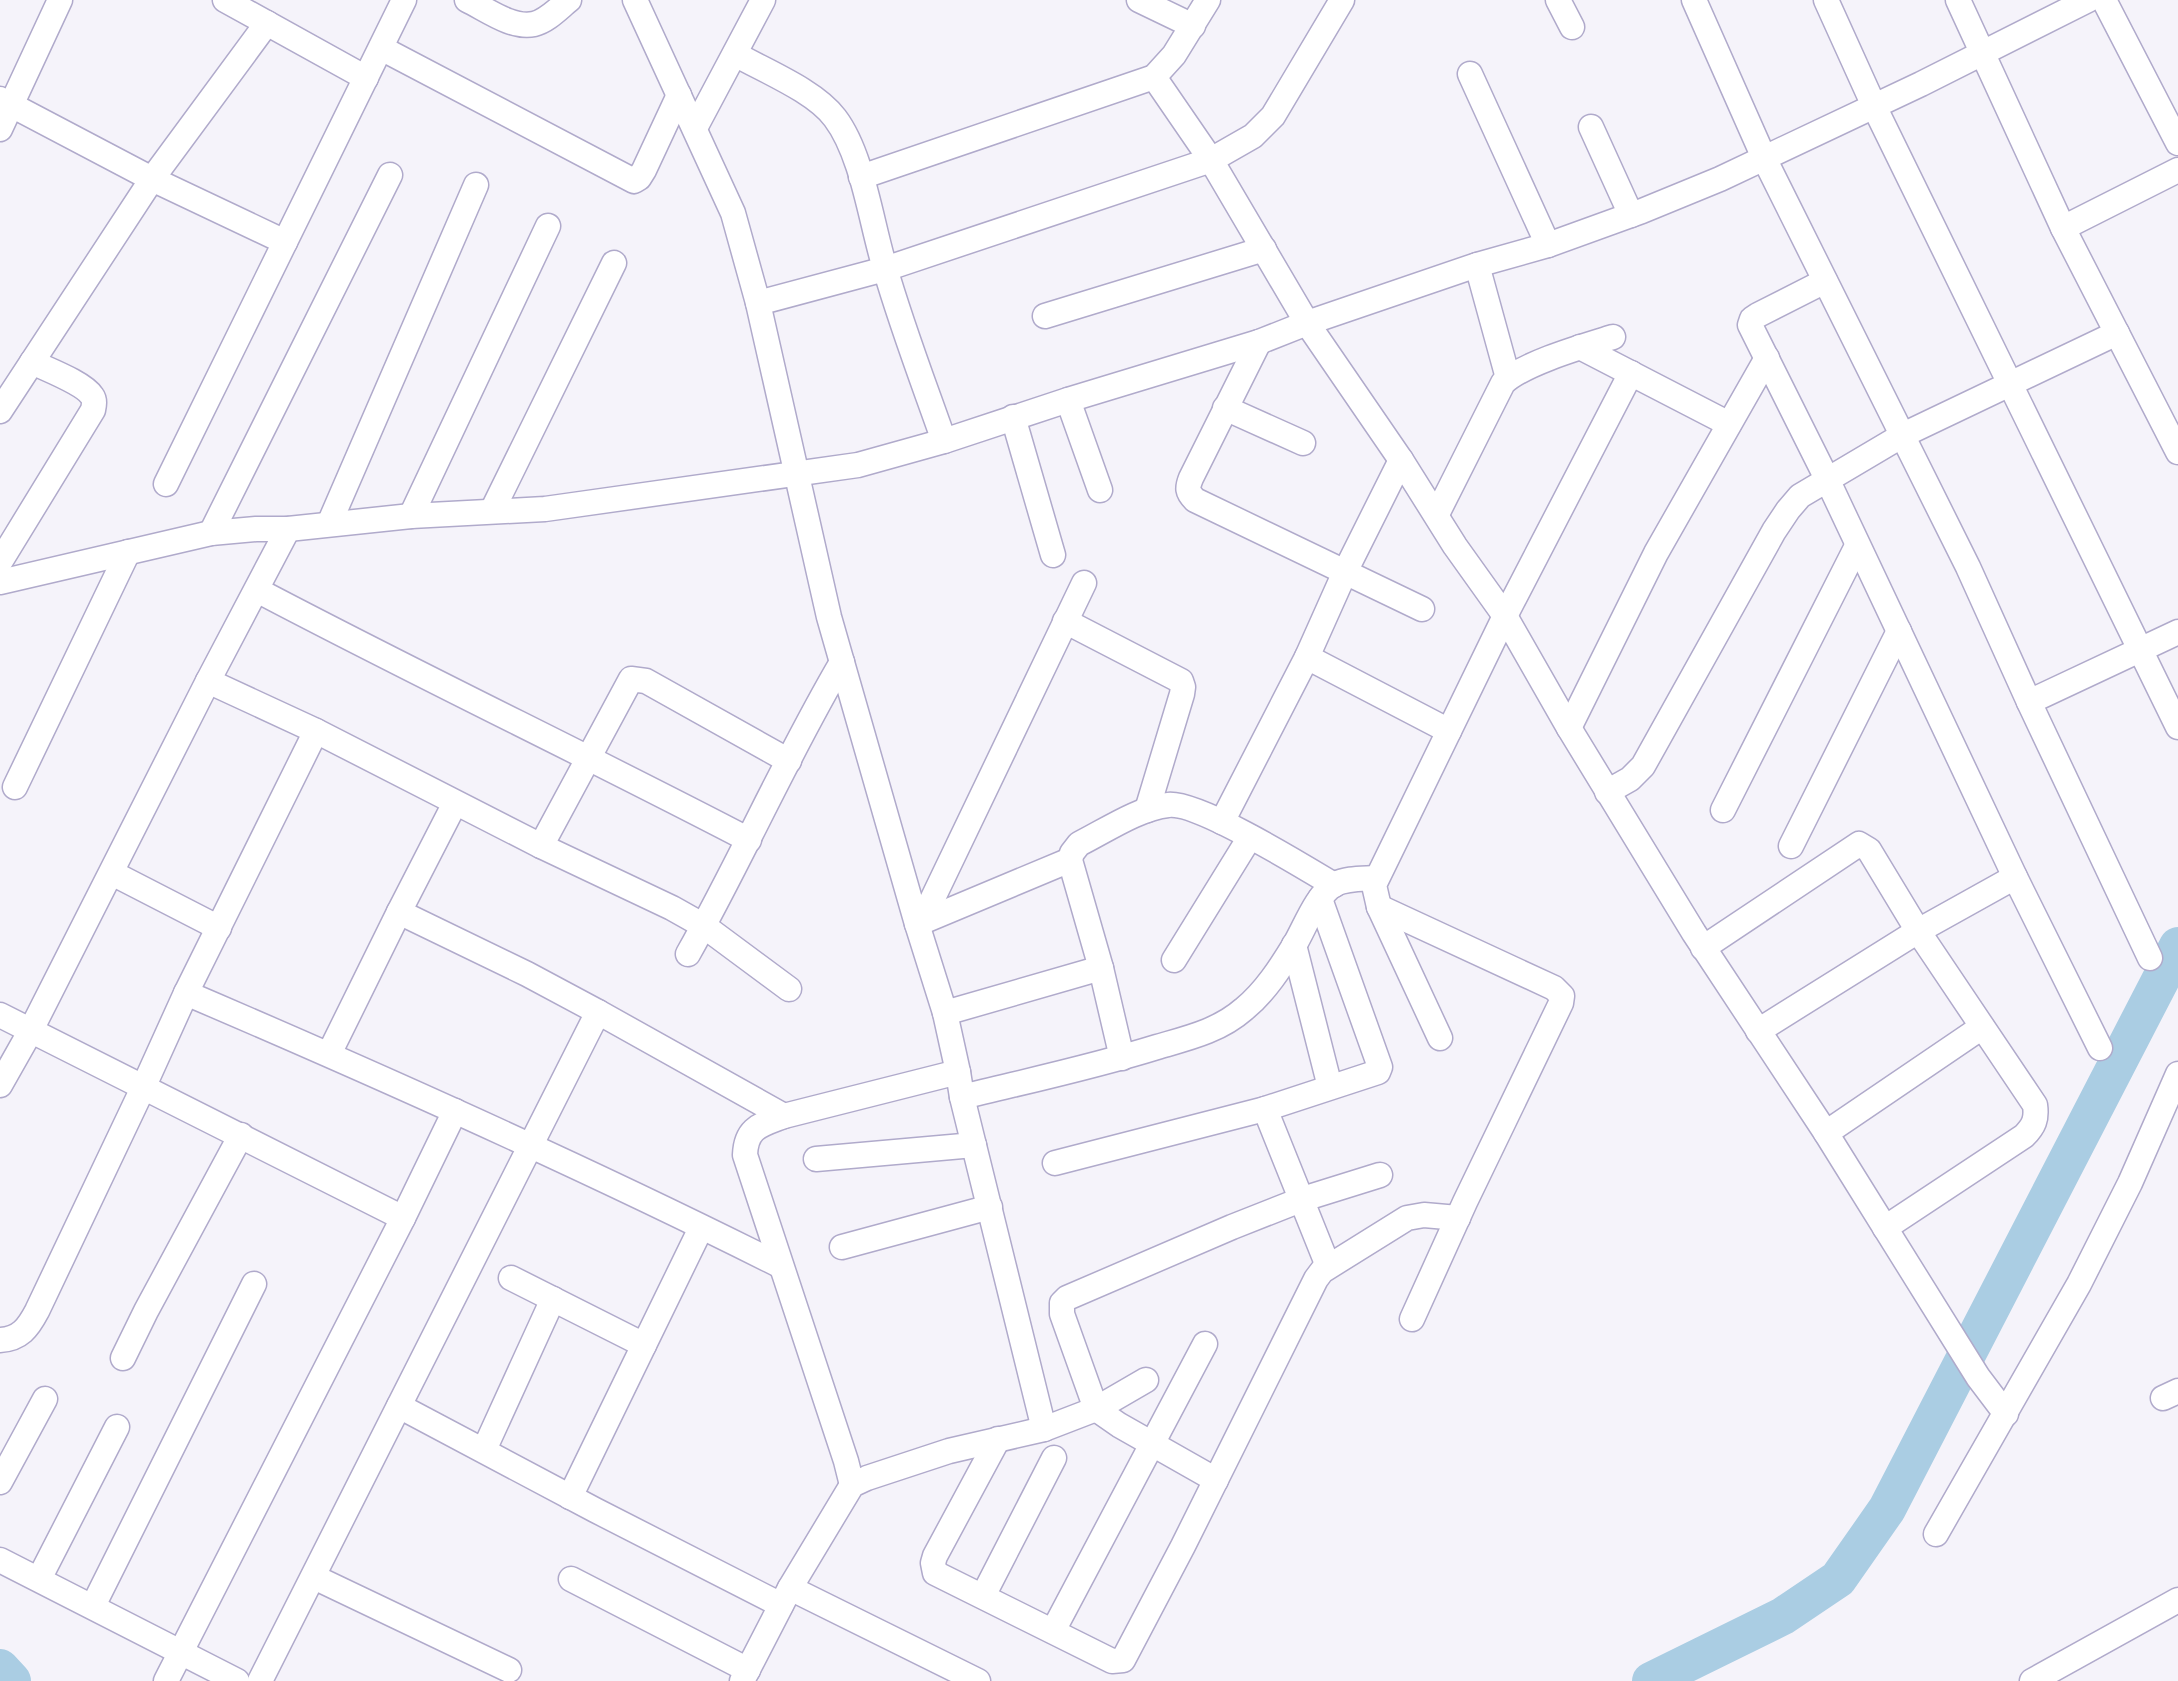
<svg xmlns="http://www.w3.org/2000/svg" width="2178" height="1681" font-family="'Work Sans',sans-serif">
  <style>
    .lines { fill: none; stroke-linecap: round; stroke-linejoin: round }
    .river { stroke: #aacde3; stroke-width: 38 }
    .minor-casing { stroke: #b0aacb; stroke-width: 27 }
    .minor { stroke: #fff; stroke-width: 24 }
  </style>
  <rect width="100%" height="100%" fill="#f5f3fa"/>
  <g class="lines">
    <!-- river -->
    <g class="river">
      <polyline points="0,1668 12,1681"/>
      <polyline points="1651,1681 1783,1616 1838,1579 1887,1509 2178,946"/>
    </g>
    <defs>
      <g id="minor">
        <polyline points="225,0 366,78"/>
        <path d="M467 0C486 9 512 29 534 24 547 21 559 8 569 0"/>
        <polyline points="635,0 733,213 758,303 829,617 917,924 945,1013 958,1072 962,1097 1044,1429"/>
        <polyline points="1139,0 1193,26"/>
        <polyline points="1558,0 1572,27"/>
        <polyline points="1694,0 1764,158 1968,567 2029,702 2150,958"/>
        <polyline points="1826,0 1874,106 2178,727"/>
        <polyline points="1958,0 2063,228 2178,452"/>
        <polyline points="2104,0 2178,143"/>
        <polyline points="381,48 634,181 639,178 644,170 679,95"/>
        <path d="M735 54C765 71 815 91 835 118 863 155 871 223 885 268 902 327 924 384 944 441"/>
        <polyline points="1470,74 1548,245"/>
        <polyline points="1154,77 1211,160 1307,323 1401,460 1455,546 1505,616 1569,728 1694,933 1826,1133 1978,1377 2006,1414"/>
        <polyline points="0,99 152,179 285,242"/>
        <polyline points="1591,127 1631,215"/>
        <polyline points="695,128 763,0"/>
        <polyline points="0,129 60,0"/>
        <polyline points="861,177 1154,77 1174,55 1208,0"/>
        <polyline points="2063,228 2178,170"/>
        <polyline points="1477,265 1508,378"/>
        <polyline points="1825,281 1758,315 1752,319 1750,325 1827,479 2015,877 2100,1048"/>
        <polyline points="758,303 885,269 1211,160 1253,136 1273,116 1342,0"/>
        <polyline points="1045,316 1264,249"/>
        <path d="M1259 342 1191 478C1187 488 1187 492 1195 500L1422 609"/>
        <polyline points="1580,347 1729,424"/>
        <polyline points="1068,400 1100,490"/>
        <polyline points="1225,408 1303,443"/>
        <polyline points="0,411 152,179 267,23"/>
        <polyline points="1013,417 1053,555"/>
        <polyline points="166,484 404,0"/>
        <polyline points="492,511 614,263"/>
        <path d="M1437 514 1503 383C1524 363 1584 346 1613 337"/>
        <polyline points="411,516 548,226"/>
        <polyline points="329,524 476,185"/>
        <polyline points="211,533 390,175"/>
        <path d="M0 562 93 410C94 405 95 400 92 396 84 383 46 369 32 362"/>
        <polyline points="0,582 211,533 256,529 288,529 411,516 545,509 858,465 944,441 1068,400 1259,342 1307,323 1477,265 1548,245 1642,211 1720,179 1921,84 2088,0"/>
        <path d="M257 590C420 676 586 755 749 840"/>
        <polyline points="1065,621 1181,681 1183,687 1182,694 1147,810"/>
        <polyline points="1307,657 1449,731"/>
        <polyline points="208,681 316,731 541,846 672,908 704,926 789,989"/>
        <polyline points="2029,702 2178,632"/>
        <polyline points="1569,728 1656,553 1767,358"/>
        <polyline points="15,787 128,552"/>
        <polyline points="1607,792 1630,779 1643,766 1774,531 1788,510 1800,496 1903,435 2117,333"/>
        <polyline points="1723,810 1857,546"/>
        <polyline points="1222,822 1307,657 1345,572 1401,460"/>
        <polyline points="541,846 631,679 646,681 789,761"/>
        <polyline points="1791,846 1899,631"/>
        <polyline points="112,873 219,928"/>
        <polyline points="1379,907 1554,988 1562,996 1561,1003 1465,1202 1412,1319"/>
        <polyline points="921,923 1084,583"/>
        <polyline points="917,924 1070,860"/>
        <polyline points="1294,945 1330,1087"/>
        <path d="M1703 948 1859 844 1869 850 1918 931 2035 1105C2037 1119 2034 1126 2024 1136L1885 1228"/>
        <path d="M688 954C742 858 786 757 842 662"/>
        <polyline points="1174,960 1250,837"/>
        <path d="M186 993C387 1079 586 1168 781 1266"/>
        <polyline points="598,1012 784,1116"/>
        <polyline points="945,1013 1101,968"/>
        <polyline points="0,1015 403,1218"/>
        <polyline points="1758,1031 1918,931 2015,877"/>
        <polyline points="1440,1038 1379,907 1374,885 1505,616 1631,373"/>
        <polyline points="329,1054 399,912 455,803"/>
        <path d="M1122 1058 1101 968 1070 860 1072 853 1079 844C1105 831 1139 808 1168 805 1197 801 1304 867 1334 885"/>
        <polyline points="0,1085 30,1032 208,681 288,529"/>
        <path d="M962 1097C1027 1081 1093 1067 1157 1047 1188 1038 1219 1031 1244 1009 1265 992 1281 967 1295 944 1305 927 1317 894 1335 884 1347 878 1362 879 1376 878"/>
        <polyline points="1265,1109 1328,1266"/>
        <polyline points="1826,1133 1982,1027"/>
        <polyline points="816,1159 974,1145"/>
        <polyline points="1055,1163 1265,1109 1378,1072 1380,1067 1320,899"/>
        <polyline points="842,1247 990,1207"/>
        <polyline points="511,1278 644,1345 701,1228"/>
        <path d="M0 1340C20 1339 28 1328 37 1311L143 1088 186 993 316 731"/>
        <polyline points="123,1358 146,1311 241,1135"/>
        <polyline points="2163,1398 2178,1391"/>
        <polyline points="399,1406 595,1510 781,1605"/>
        <polyline points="998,1439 935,1556 933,1563 935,1573 1112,1661 1123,1660 1183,1546 1316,1279 1322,1271 1407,1218 1424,1215 1458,1218"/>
        <polyline points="484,1450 553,1299"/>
        <polyline points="1216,1480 1119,1425 1096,1409 1062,1314 1062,1303 1067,1298 1232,1227 1303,1199 1380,1175"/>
        <polyline points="0,1482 45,1399"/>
        <path d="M852 1485 846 1461 745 1155C746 1127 761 1125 784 1116L958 1072"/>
        <polyline points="570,1497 644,1345"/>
        <polyline points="1936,1534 2079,1284 2130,1183 2178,1074"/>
        <polyline points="0,1560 237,1681"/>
        <polyline points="314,1577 509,1670"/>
        <polyline points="39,1579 117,1427"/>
        <polyline points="571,1579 748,1670"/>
        <polyline points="790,1588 978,1681"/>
        <polyline points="983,1596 1054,1458"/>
        <polyline points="93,1606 254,1284"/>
        <polyline points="1053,1631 1205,1344"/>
        <polyline points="166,1681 403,1218 455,1111"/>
        <polyline points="260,1681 598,1012 527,974 399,912"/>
        <polyline points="742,1681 790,1588 852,1485 867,1478 949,1451 1044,1429 1096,1409 1146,1380"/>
        <polyline points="2032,1681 2178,1600"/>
      </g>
    </defs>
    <!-- minor casing -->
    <use href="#minor" class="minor-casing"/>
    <!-- minor -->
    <use href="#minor" class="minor"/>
  </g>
</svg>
